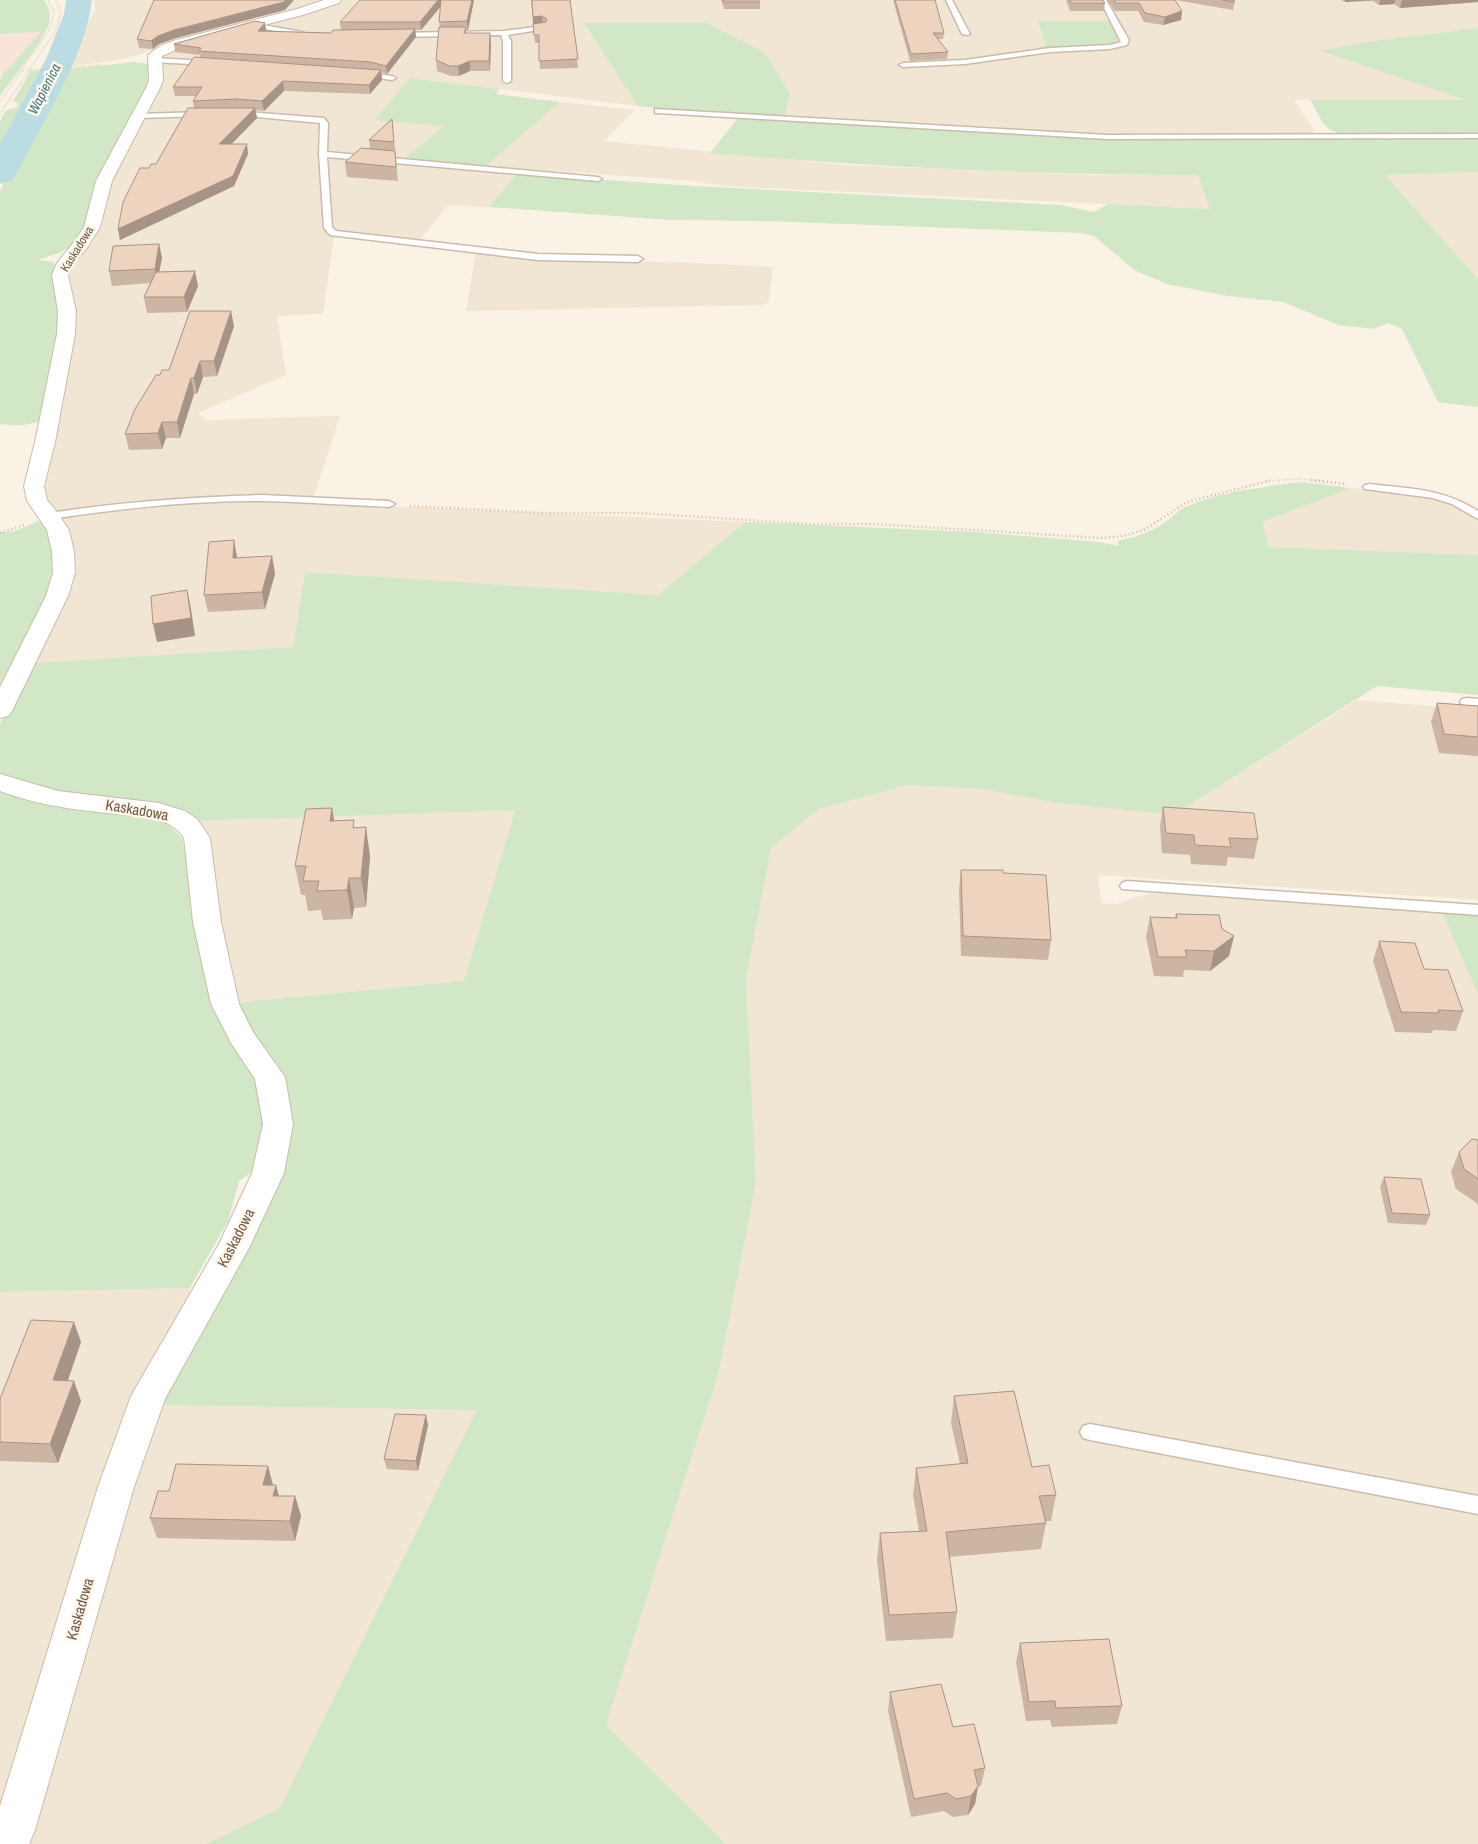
<svg xmlns="http://www.w3.org/2000/svg" width="1478" height="1844" font-family="'Archivo Narrow',sans-serif">
  <style>
    .residential { fill: #f1e5d4 }
    .commercial { fill: #fae4da }
    .green { fill: #d2e7c5 }
    .lines { fill: none; stroke-linecap: round; stroke-linejoin: round }
    .river { fill: #bbdce2; fill-rule: evenodd }
    .service-casing { stroke: #cbbbac; stroke-width: 3 }
    .minor-casing { stroke: #cbbbac; stroke-width: 2 }
    .path-far1 { stroke: #d2b6a2; stroke-width: 2; stroke-dasharray: 0.5 2; stroke-linecap: butt }
    .path { stroke: #d2b6a2; stroke-width: 2.5; stroke-dasharray: 1 3; stroke-linecap: butt }
    .service { fill: #fff; fill-rule: evenodd }
    .minor { fill: #fff; fill-rule: evenodd }
    .wall { fill: #cdb5a4 }
    .shaded-wall { fill: #a79486 }
    .building { fill: #eed3bf; stroke: #a79486 }
    .labels { text-anchor: middle; stroke-width: 5; stroke-linejoin: round; paint-order: stroke }
    .far-street-label { font-size: 12px; fill: #715a4c; stroke: #fef7eb }
    .far-water-label { font-size: 14px; font-style: italic; fill: #477883; stroke: #fef7eb }
    .street-label { font-size: 15px; fill: #715a4c; stroke: #fef7eb }
  </style>
  <rect width="100%" height="100%" fill="#faf3e5"/>
  <!-- residential -->
  <g class="residential">
    <polygon points="94,0 329,0 205,34 124,59 67,67 95,9"/>
    <polygon points="340,0 1100,0 1110,21 1037,22 1046,47 1040,47 1122,45 1106,0 1478,0 1478,28 1364,42 1321,52 1468,100 1294,100 1315,131 1311,134 1121,135 785,116 790,94 584,23 638,106 411,78 376,120 443,125 400,163 517,174 489,207 448,205 418,242 345,233 334,229 332,226 327,153 328,123 330,120 327,119 240,112 144,113 161,54"/>
    <polygon points="560,102 635,110 604,141 845,165 1091,175 1198,175 1210,209 724,186 694,181 486,166"/>
    <polygon points="198,115 264,116 319,123 323,226 324,230 334,236 323,314 277,316 286,375 198,413 206,420 340,416 312,503 745,522 658,595 305,572 293,647 32,663 64,596 42,499 68,291 68,272 71,265 75,264 88,246 110,179 142,118"/>
    <polygon points="1478,172 1478,279 1385,175"/>
    <polygon points="476,252 561,260 677,262 773,267 769,302 762,305 466,311"/>
    <polygon points="1351,488 1438,499 1454,506 1478,521 1478,555 1269,547 1262,522"/>
    <polygon points="1357,700 1478,710 1478,900 1098,875 1101,903 1116,904 1151,893 1442,912 1478,995 1478,1844 726,1844 606,1725 719,1371 756,1183 746,980 771,848 819,809 908,785 982,789 1057,803 1174,815"/>
    <polygon points="515,809 464,981 234,1003 193,821"/>
    <polygon points="190,1288 189,1297 0,1825 0,1292"/>
    <polygon points="160,1405 477,1410 299,1844 29,1844 124,1492"/>
  </g>
  <!-- commercial -->
  <polygon class="commercial" points="42,32 3,74 0,81 0,34"/>
  <!-- green -->
  <g class="green">
    <path d="M0 0H44C49 7 51 14 49 23 43 43 13 77 0 96V81L3 74 41 32 0 34Z"/>
    <polygon points="1037,21 1110,21 1118,40 1116,43 1109,45 1043,50 1039,47 1046,46"/>
    <polygon points="584,23 707,23 765,53 790,94 785,116 654,108 638,106"/>
    <path d="M1478 28V135L1353 136C1322 132 1325 124 1310 100H1466L1320 51 1364 42Z"/>
    <path d="M134 62 150 64 151 80 90 219 73 245 59 253 37 260 54 262 61 323 42 420C28 426 15 426 0 424V191L58 70Z"/>
    <polygon points="50,70 0,158 0,121 6,110 16,108 19,104 13,101 31,71"/>
    <polygon points="410,78 499,89 496,94 560,102 486,166 403,160 443,126 375,120"/>
    <path d="M738 118 1087 137 1478 139V172L1385 175 1478 279V407L1438 402 1402 329 1388 323 1373 329 1339 325 1283 302 1228 296 1167 284 1136 271 1094 236 1083 233 765 221 670 220 489 207 517 174 695 186 1060 205 1094 212 1108 204 1210 209 1198 175C1035 175 873 167 710 153Z"/>
    <path d="M1302 482 1351 488 1262 522 1269 547 1478 555V695L1377 686 1174 815 1057 803 982 789 908 785 819 809 771 848 746 980 756 1183 719 1371 606 1725 726 1844H206L279 1809 477 1410 160 1405 282 1158 234 1003 464 981 515 810 193 821 56 793 0 777V724L32 663 293 647 305 572 658 595 745 522 975 532 1099 542 1118 546V541C1134 537 1150 533 1164 523 1171 518 1177 511 1185 507 1218 492 1267 486 1302 482Z"/>
    <polygon points="38,521 47,521 58,571 0,698 0,532 13,532"/>
    <polygon points="0,791 8,795 39,803 142,816 166,822 182,838 218,1009 262,1078 268,1125 260,1166 239,1181 228,1221 190,1288 0,1292"/>
    <polygon points="1442,912 1478,915 1478,995"/>
  </g>
  <g class="lines">
    <!-- river -->
    <path class="river" d="M66 0H92C87 52 41 127 16 174L11 181 0 184V145L46 59 64 14Z"/>
    <defs>
      <g id="service">
        <polygon points="946,0 952,0 970,34 968,35 962,34"/>
        <polygon points="1100,0 1106,0 1129,40 1127,45 1110,49 1050,52 965,64 903,67 899,65 903,63 965,60 1050,48 1110,45 1121,42"/>
        <polygon points="247,22 302,32 306,34 302,36 245,25 244,24"/>
        <polygon points="543,26 546,28 545,29 508,35 511,41 511,81 507,83 503,81 503,41 501,35 395,37 391,35 395,33 504,31"/>
        <polygon points="151,58 210,61 214,63 210,65 154,62 151,62"/>
        <polygon points="360,72 392,76 396,78 392,80 363,76 359,74"/>
        <polygon points="655,109 1107,135 1478,134 1478,138 1107,139 658,113 655,113"/>
        <polygon points="233,111 324,118 328,123 327,152 598,177 602,179 598,181 327,157 332,227 336,231 538,254 638,256 643,259 638,262 538,260 330,235 324,228 319,154 320,123 236,115 233,115"/>
        <polygon points="203,112 207,114 206,116 138,118 134,116 138,114"/>
        <path d="M1369 484C1410 489 1442 488 1478 511V519L1452 504 1433 498 1365 489 1363 487 1365 485Z"/>
        <path d="M262 495 389 501 395 504 389 507C347 505 305 502 263 501 193 500 119 509 50 519L44 516 50 513C120 502 191 497 262 495Z"/>
        <polygon points="1467,698 1478,699 1478,707 1462,705 1460,702 1462,699"/>
        <polygon points="1127,881 1478,905 1478,915 1122,889 1120,886 1122,883"/>
        <polygon points="1090,1424 1478,1496 1478,1514 1090,1440 1083,1438 1080,1432 1083,1426"/>
      </g>
      <g id="minor">
        <polygon points="324,0 341,0 339,3 306,14 185,46 162,56 163,80 161,86 112,181 100,227 87,248 73,264 68,275 76,311 75,334 55,442 44,486 47,500 57,512 69,530 74,552 75,573 68,596 12,711 8,716 0,718 0,687 46,596 53,573 52,552 47,530 27,501 24,486 35,442 57,334 58,311 52,275 57,263 74,242 84,227 96,181 147,86 149,80 148,55 160,46 176,40 297,9"/>
        <path d="M0 774 58 791 159 803 185 811 197 819 210 838 221 922 239 1004 253 1032 285 1077 293 1124 284 1173 249 1248 165 1399 134 1487 35 1830 29 1844H0V1806L98 1487 131 1396 219 1244 252 1173 263 1124 255 1079 231 1043 211 1004 193 922 184 838C177 827 167 823 155 818 103 812 49 810 0 791Z"/>
      </g>
    </defs>
    <!-- service casing -->
    <use href="#service" class="service-casing"/>
    <!-- minor casing -->
    <use href="#minor" class="minor-casing"/>
    <!-- path-far1 -->
    <g class="path-far1">
      <polyline points="21,71 101,65"/>
      <polyline points="0,101 48,32 54,13 48,0"/>
      <polyline points="0,114 55,32 61,13 56,0"/>
      <polyline points="1267,481 1300,479 1323,481"/>
    </g>
    <!-- path -->
    <g class="path">
      <polyline points="1311,480 1347,484"/>
      <polyline points="410,506 545,513 639,513 810,524 874,524 1103,538 1123,536 1144,530 1187,502 1272,480"/>
      <polyline points="0,533 24,525"/>
    </g>
    <!-- service -->
    <use href="#service" class="service"/>
    <!-- minor -->
    <use href="#minor" class="minor"/>
  </g>
  <!-- wall -->
  <g class="wall">
    <polygon points="474,0 468,30 466,30 466,33 491,43 490,71 470,71 459,76 451,76 437,71 436,60 440,27 439,22 441,6 421,30 415,30 416,37 387,74 381,72 382,80 370,94 284,91 264,111 255,110 257,118 231,144 248,154 234,186 120,240 118,229 149,168 156,164 194,108 193,101 196,96 175,96 173,87 200,58 200,55 175,52 174,44 265,23 266,31 331,33 341,30 340,22"/>
    <polygon points="531,0 570,0 578,68 540,69 539,43 535,43"/>
    <polygon points="721,0 758,0 760,2 760,9 724,9"/>
    <polygon points="893,0 935,0 944,33 943,39 938,39 948,52 947,59 910,61"/>
    <polygon points="1066,0 1103,0 1105,3 1104,11 1070,11"/>
    <polygon points="1107,0 1235,0 1233,10 1175,0 1182,11 1181,20 1163,25 1144,22 1138,11 1115,11"/>
    <polygon points="1341,0 1478,0 1478,2 1400,8 1394,4 1379,5 1373,1 1345,2"/>
    <polygon points="285,10 176,38 159,44 153,49 139,48 137,39"/>
    <polygon points="392,119 398,181 347,177 345,162 370,148 369,140"/>
    <polygon points="159,244 162,258 159,272 198,286 187,312 147,313 144,297 150,283 112,286 109,271"/>
    <polygon points="234,326 217,376 203,377 197,394 194,394 180,438 166,438 162,449 129,450 125,434 169,370"/>
    <polygon points="272,556 275,574 265,609 208,612 204,595 237,558"/>
    <polygon points="1437,703 1478,706 1478,756 1439,753 1431,722"/>
    <polygon points="1163,807 1258,839 1254,859 1228,857 1226,866 1191,864 1190,855 1162,853 1160,826"/>
    <polygon points="335,821 356,828 370,856 366,907 354,908 352,919 323,920 321,910 308,911 305,895 301,895 295,866"/>
    <polygon points="961,870 1003,873 1051,940 1048,960 961,956 959,890"/>
    <polygon points="1176,914 1222,929 1234,936 1229,956 1210,971 1184,970 1183,977 1154,976 1146,937 1150,917 1175,918"/>
    <polygon points="1379,941 1424,969 1463,1011 1456,1031 1433,1030 1432,1033 1395,1032 1373,961"/>
    <polygon points="1478,1140 1478,1208 1477,1203 1456,1189 1451,1172 1459,1152"/>
    <polygon points="1384,1177 1430,1215 1426,1225 1388,1223 1380,1187"/>
    <polygon points="81,1342 68,1380 81,1401 58,1463 0,1461 0,1399"/>
    <polygon points="954,1396 1032,1467 1056,1495 1051,1521 1046,1521 1046,1523 1041,1549 949,1557 957,1612 953,1638 886,1641 877,1559 880,1533 919,1531 913,1495 916,1468 960,1464 951,1423"/>
    <polygon points="428,1425 418,1471 387,1469 384,1459"/>
    <polygon points="268,1466 273,1485 279,1496 295,1496 301,1516 295,1541 157,1538 150,1518 169,1491"/>
    <polygon points="1020,1643 1122,1706 1117,1724 1052,1727 1050,1720 1026,1721 1016,1662"/>
    <polygon points="890,1692 953,1727 985,1768 981,1786 978,1787 975,1804 968,1815 953,1817 944,1811 911,1817 888,1711"/>
  </g>
  <!-- shaded-wall -->
  <g class="shaded-wall">
    <polygon points="286,0 294,0 285,10 176,38 159,44 153,49 151,41 158,36 174,30"/>
    <polygon points="438,0 442,0 443,4 421,30 420,22"/>
    <polygon points="472,0 474,0 468,30 467,21"/>
    <polygon points="1345,0 1373,0 1345,2"/>
    <polygon points="1380,0 1395,0 1394,4 1379,5"/>
    <polygon points="1402,0 1478,0 1478,2 1400,8"/>
    <polygon points="1182,11 1181,20 1163,25 1165,17"/>
    <polygon points="542,16 543,24 533,25 533,17"/>
    <polygon points="265,23 266,31 258,31"/>
    <polygon points="415,29 416,37 387,74 386,66"/>
    <polygon points="490,33 491,43 490,71 489,61"/>
    <polygon points="470,61 470,71 459,76 458,66"/>
    <polygon points="381,70 382,80 370,94 369,85"/>
    <polygon points="283,81 284,91 264,111 262,101"/>
    <polygon points="255,108 257,118 221,155 219,144"/>
    <polygon points="247,144 248,154 234,186 120,240 118,229"/>
    <polygon points="159,244 162,258 157,283 155,269"/>
    <polygon points="195,271 198,286 187,312 184,297"/>
    <polygon points="231,311 234,326 217,376 214,361"/>
    <polygon points="200,361 203,377 197,394 194,378"/>
    <polygon points="191,378 194,394 180,438 177,422"/>
    <polygon points="162,422 166,438 162,449 158,433"/>
    <polygon points="234,540 237,557 236,575 233,558"/>
    <polygon points="272,556 275,574 265,609 262,592"/>
    <polygon points="187,590 191,609 195,636 157,642 153,624"/>
    <polygon points="332,808 337,837 330,821"/>
    <polygon points="366,827 370,856 366,907 361,878"/>
    <polygon points="349,878 354,908 352,919 347,890"/>
    <polygon points="1234,936 1229,956 1210,971 1214,951"/>
    <polygon points="74,1322 81,1342 61,1400 53,1380"/>
    <polygon points="74,1381 81,1401 58,1463 50,1444"/>
    <polygon points="426,1415 428,1425 418,1471 416,1461"/>
    <polygon points="268,1466 273,1486 263,1485"/>
    <polygon points="276,1485 281,1505 273,1496"/>
    <polygon points="295,1496 301,1516 295,1541 290,1521"/>
    <polygon points="978,1786 975,1804 968,1815 971,1796"/>
  </g>
  <!-- building -->
  <g class="building">
    <polygon points="154,0 286,0 284,2 174,30 158,36 151,41 137,39"/>
    <polygon points="360,0 438,0 420,22 340,22"/>
    <polygon points="441,0 472,0 467,21 439,22"/>
    <polygon points="532,0 570,0 578,59 539,61 539,35 534,35 533,24 546,22 547,19 542,16 533,17"/>
    <polygon points="723,0 758,0 760,2 724,2"/>
    <polygon points="895,0 935,0 944,33 933,33 948,52 911,54"/>
    <polygon points="1070,0 1103,0 1105,3 1071,3"/>
    <polygon points="1114,0 1175,0 1182,11 1165,17 1145,13 1139,3 1116,3"/>
    <polygon points="1223,0 1233,0 1235,2"/>
    <polygon points="255,21 265,23 258,31 331,33 333,30 415,29 386,66 370,62 199,51 201,48 174,44"/>
    <polygon points="439,27 466,27 464,33 490,33 489,61 470,61 458,66 450,66 436,60"/>
    <polygon points="194,57 381,70 369,85 283,81 262,101 237,99 193,101 202,87 173,87"/>
    <polygon points="188,108 255,108 219,144 247,144 233,176 118,229 123,202 140,168 149,168 151,164 156,164"/>
    <polygon points="392,119 394,142 369,140"/>
    <polygon points="361,148 395,151 396,167 345,162"/>
    <polygon points="159,244 155,269 109,271 113,246"/>
    <polygon points="195,271 184,297 144,297 156,272"/>
    <polygon points="190,311 231,311 214,361 200,361 194,378 191,378 177,422 162,422 158,433 125,434 135,409 156,375 160,375 162,370 169,370"/>
    <polygon points="234,540 233,558 272,556 262,592 204,595 209,542"/>
    <polygon points="187,590 191,618 153,624 151,596"/>
    <polygon points="1437,703 1478,706 1478,737 1444,734"/>
    <polygon points="1163,807 1254,813 1258,839 1229,838 1231,847 1195,845 1194,835 1166,833"/>
    <polygon points="332,808 330,821 354,820 353,828 366,827 361,878 349,878 347,890 317,891 319,881 303,881 306,866 295,866 306,809"/>
    <polygon points="961,870 1003,870 1003,873 1046,875 1051,940 963,936"/>
    <polygon points="1176,914 1219,915 1222,929 1234,936 1214,951 1185,950 1187,957 1158,957 1150,917 1177,918"/>
    <polygon points="1379,941 1415,943 1424,969 1448,970 1463,1011 1438,1010 1439,1013 1401,1012"/>
    <polygon points="1472,1139 1478,1140 1478,1179 1464,1169 1459,1152"/>
    <polygon points="1384,1177 1421,1179 1430,1215 1392,1213"/>
    <polygon points="31,1320 74,1322 53,1380 74,1381 50,1444 0,1442 0,1399"/>
    <polygon points="1014,1391 1032,1467 1049,1465 1056,1495 1039,1496 1046,1523 946,1532 957,1612 889,1615 880,1533 927,1531 916,1468 968,1463 954,1396"/>
    <polygon points="395,1414 426,1415 416,1461 384,1459"/>
    <polygon points="176,1464 268,1466 263,1485 276,1485 273,1496 295,1496 290,1521 150,1518 158,1491 169,1491"/>
    <polygon points="1109,1639 1122,1706 1056,1708 1055,1701 1029,1702 1020,1643"/>
    <polygon points="941,1684 953,1727 974,1724 985,1768 974,1770 978,1786 971,1796 956,1799 947,1793 914,1799 890,1692"/>
  </g>
  <g class="labels">
    <!-- far-street labels -->
    <g class="far-street-label">
      <text transform="translate(77 249) rotate(-58)" y="4">Kaskadowa</text>
    </g>
    <!-- far-water labels -->
    <g class="far-water-label">
      <text transform="translate(44 89) rotate(-63)" y="5">Wapienica</text>
    </g>
    <!-- street labels -->
    <g class="street-label">
      <text transform="translate(137 810) rotate(10)" y="5">Kaskadowa</text>
      <text transform="translate(236 1238) rotate(-63)" y="5">Kaskadowa</text>
      <text transform="translate(80 1609) rotate(-74)" y="5">Kaskadowa</text>
    </g>
  </g>
</svg>
